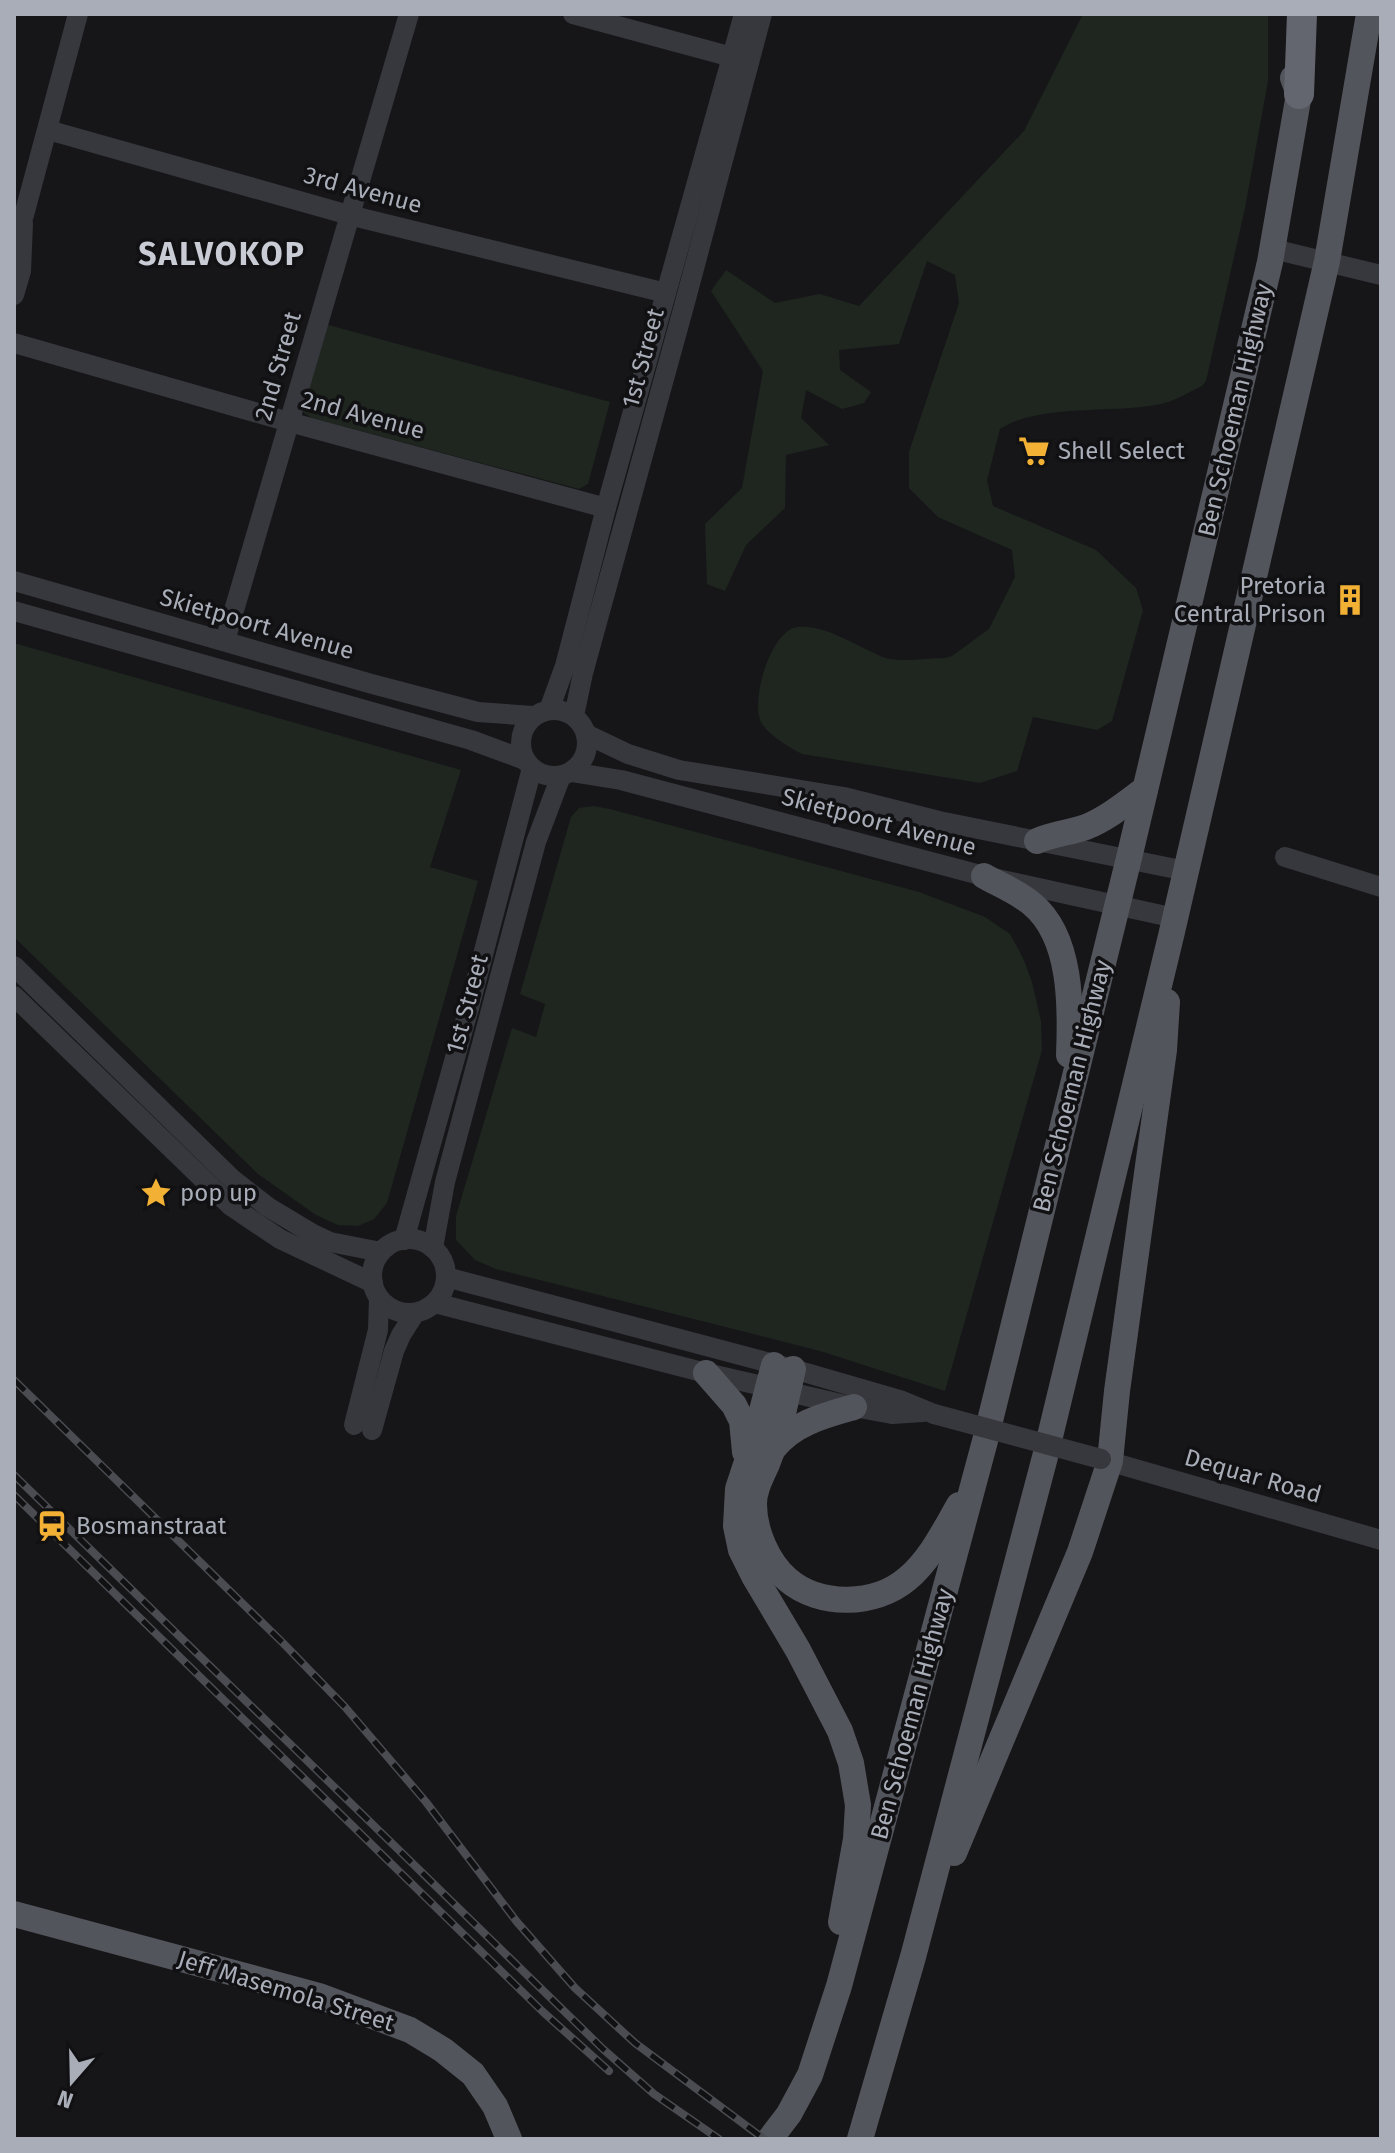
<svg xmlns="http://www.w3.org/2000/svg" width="1395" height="2153" font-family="'Fira Sans',sans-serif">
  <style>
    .green { fill: #1e261f }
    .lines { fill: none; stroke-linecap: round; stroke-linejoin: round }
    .minor { stroke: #37383d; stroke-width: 20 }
    .major { stroke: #53555c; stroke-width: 26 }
    .highway { stroke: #63666e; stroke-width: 30 }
    .rail-casing { stroke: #4a4c52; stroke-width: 8 }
    .rail { stroke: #111113; stroke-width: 5; stroke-dasharray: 15; stroke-linecap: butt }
    .minor-bridge { stroke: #37383d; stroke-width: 20 }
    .labels { text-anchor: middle; stroke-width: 7; stroke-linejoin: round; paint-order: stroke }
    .street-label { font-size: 24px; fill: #a8adb8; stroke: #111113 }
    .poi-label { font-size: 24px; fill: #a8adb8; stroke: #111113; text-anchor: start }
    .district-label { font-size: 32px; font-weight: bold; letter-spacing: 2px; fill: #c9ccd4; stroke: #111113 }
  </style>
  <rect width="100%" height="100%" fill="#161618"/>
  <!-- green -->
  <g class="green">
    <path d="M1083 14H1268V81L1245 208 1206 381 1202 386C1189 392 1175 401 1161 404 1114 414 1040 403 1000 429L987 480 993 506 1096 550 1136 588 1143 610 1112 721 1097 730 1033 717 1017 771 980 783 802 754C789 747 771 737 762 724 749 704 770 631 797 627 822 624 850 642 872 652 878 655 884 658 890 659 907 662 928 658 945 658L952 656 989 629 1015 577 1012 550 938 517 909 488V452L959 303 955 275 927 261 899 344 839 350 840 370 871 392 864 403 842 409 806 390 801 418 829 445 786 455 785 508 746 545 725 591 707 584 705 524 742 488 763 371 711 291 726 270 775 303 820 294 859 306 1024 131Z"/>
    <polygon points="325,324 610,402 588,484 579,489 312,418 304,413 301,407"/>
    <polygon points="14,643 461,770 430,867 478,881 387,1203 374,1219 358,1226 338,1225 316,1215 258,1174 14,937"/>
    <polygon points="593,806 610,809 919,892 985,917 1010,934 1023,958 1032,982 1041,1021 1042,1050 945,1391 820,1351 496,1269 475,1260 456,1240 456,1216 512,1028 536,1037 545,1004 520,994 571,817 579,808"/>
  </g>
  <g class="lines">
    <!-- minor -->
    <g class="minor">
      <polyline points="573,14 732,57"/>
      <polyline points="48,130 349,215 666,293"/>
      <polyline points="14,236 24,215 78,14"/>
      <polyline points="1273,249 1381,275"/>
      <polyline points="14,295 21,271 23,223"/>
      <polyline points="14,343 289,422 606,508"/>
      <polyline points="14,581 372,684 478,712 533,716"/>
      <polyline points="14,611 471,740 525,760"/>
      <polyline points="225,641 409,14"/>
      <circle cx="554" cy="743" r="33"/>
      <polyline points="549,710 565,666 606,508 744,14"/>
      <polyline points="574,716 583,673 684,306 762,14"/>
      <polyline points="586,734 628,754 679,770 844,797 939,821 1186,871"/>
      <polyline points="571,772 621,780 984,876 1175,918"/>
      <polyline points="1285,857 1381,887"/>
      <polyline points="14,966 232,1179 268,1207 313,1234 330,1242 381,1252"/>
      <polyline points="14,996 231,1206 280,1239 373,1283"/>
      <circle cx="409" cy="1276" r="37"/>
      <polyline points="404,1240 469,1008 532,768"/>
      <polyline points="433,1248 445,1182 536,842 561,776"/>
      <polyline points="446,1277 793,1369 900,1400 934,1414"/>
      <polyline points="435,1303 706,1373 854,1407 892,1414 923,1412"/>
      <polyline points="354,1425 378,1330 379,1298"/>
      <polyline points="372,1430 394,1351 401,1335 415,1313"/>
      <polyline points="1101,1459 1381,1540"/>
    </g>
    <!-- major -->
    <g class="major">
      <path d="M1037 841C1052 834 1069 833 1086 827 1108 818 1126 803 1145 789"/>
      <path d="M984 876C1000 885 1018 892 1032 904 1072 937 1071 1007 1069 1055"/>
      <polyline points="774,1365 755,1437 738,1489 736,1526 741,1550 754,1576 798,1650 840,1731 851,1763 858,1805 856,1839 841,1922"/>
      <polyline points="706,1373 734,1405 742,1421 745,1452"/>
      <path d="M854 1407C826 1415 793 1423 774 1448 771 1452 769 1459 767 1464 761 1477 754 1490 754 1504 754 1531 768 1563 788 1580 820 1607 875 1606 907 1579 930 1560 944 1531 959 1505"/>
      <polyline points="773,1448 780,1427 793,1369"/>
      <polyline points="954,1853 1080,1552 1110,1461 1117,1391 1164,1050 1167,1002"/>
      <polyline points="14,1914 319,1996 410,2030 443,2050 473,2074 495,2106 509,2139"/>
      <polyline points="770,2139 789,2114 810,2075 839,1986 985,1441 1129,858 1270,262 1299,94 1293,78"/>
      <polyline points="860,2139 913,1957 1045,1457 1171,936 1327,261 1369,14"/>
    </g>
    <!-- highway -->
    <polyline class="highway" points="1299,94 1302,14"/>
    <defs>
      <g id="rail">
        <polyline points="14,1380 283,1643 345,1707 426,1802 517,1922 575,1988 635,2043 764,2139"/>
        <polyline points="14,1475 603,2049 654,2094 719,2139"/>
        <polyline points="14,1495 542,2011 609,2071"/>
      </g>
    </defs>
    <!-- rail casing -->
    <use href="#rail" class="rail-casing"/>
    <!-- rail -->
    <use href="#rail" class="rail"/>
    <!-- minor-bridge -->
    <polyline class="minor-bridge" points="934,1414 1101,1459"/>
  </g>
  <!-- icons -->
  <defs>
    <symbol id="supermarket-bare" viewBox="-9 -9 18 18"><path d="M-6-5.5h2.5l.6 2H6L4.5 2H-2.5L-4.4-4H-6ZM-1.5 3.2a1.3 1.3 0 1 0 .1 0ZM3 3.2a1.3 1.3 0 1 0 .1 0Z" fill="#f2b134" stroke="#111113" stroke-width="2.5" paint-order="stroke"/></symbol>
    <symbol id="building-bare" viewBox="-9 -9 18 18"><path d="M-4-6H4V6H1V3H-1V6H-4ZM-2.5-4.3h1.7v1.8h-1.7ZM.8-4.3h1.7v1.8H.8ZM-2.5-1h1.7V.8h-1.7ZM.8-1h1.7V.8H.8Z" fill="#f2b134" stroke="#111113" stroke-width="2.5" paint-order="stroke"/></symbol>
    <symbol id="sight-bare" viewBox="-9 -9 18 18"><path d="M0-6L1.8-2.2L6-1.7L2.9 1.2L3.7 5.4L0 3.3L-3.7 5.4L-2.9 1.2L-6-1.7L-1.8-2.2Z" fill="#f2b134" stroke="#111113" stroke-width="2.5" paint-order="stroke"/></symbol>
    <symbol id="station-bare" viewBox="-9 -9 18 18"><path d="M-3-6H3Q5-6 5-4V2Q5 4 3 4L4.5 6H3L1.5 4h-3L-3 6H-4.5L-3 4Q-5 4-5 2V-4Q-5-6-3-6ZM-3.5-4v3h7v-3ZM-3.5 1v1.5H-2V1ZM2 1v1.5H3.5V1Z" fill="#f2b134" stroke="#111113" stroke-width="2.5" paint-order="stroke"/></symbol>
  </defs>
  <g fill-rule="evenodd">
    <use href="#supermarket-bare" x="1012" y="429" width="44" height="44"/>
    <use href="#building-bare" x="1328" y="578" width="44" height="44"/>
    <use href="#sight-bare" x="134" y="1171" width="44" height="44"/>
    <use href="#station-bare" x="30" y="1504" width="44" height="44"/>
  </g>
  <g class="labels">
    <!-- street labels -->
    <g class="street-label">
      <text transform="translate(363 190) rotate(15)" y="8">3rd Avenue</text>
      <text transform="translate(643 358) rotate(-75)" y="8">1st Street</text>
      <text transform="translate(278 366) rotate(-74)" y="8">2nd Street</text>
      <text transform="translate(1235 410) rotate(-77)" y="8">Ben Schoeman Highway</text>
      <text transform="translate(363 415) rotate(15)" y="8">2nd Avenue</text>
      <text transform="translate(257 624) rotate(16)" y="8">Skietpoort Avenue</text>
      <text transform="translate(879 822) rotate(15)" y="8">Skietpoort Avenue</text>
      <text transform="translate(467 1004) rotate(-75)" y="8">1st Street</text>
      <text transform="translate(1072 1086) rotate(-76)" y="8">Ben Schoeman Highway</text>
      <text transform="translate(1253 1476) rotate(16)" y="8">Dequar Road</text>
      <text transform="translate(912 1714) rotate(-75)" y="8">Ben Schoeman Highway</text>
      <text transform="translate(286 1991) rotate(17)" y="8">Jeff Masemola Street</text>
    </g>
    <!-- poi labels -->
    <g class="poi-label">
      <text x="1058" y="459">Shell Select</text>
      <text x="1326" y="594" text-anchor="end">Pretoria<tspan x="1326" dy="28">Central Prison</tspan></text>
      <text x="180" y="1201">pop up</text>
      <text x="76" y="1534">Bosmanstraat</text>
    </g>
    <!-- district labels -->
    <g class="district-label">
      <text x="222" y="265">SALVOKOP</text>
    </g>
  </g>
  <!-- border -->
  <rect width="1395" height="2153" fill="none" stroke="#a8adb8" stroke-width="32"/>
  <!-- north arrow -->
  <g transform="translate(72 2081) rotate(200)" stroke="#111113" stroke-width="6" paint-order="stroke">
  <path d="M0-6L14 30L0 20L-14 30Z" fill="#a8adb8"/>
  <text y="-12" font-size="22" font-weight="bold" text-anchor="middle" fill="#a8adb8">N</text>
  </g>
</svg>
